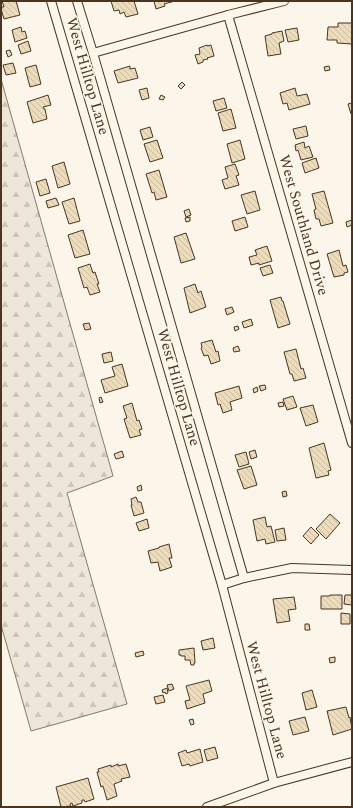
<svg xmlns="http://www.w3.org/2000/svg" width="353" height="808" font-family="Spectral,serif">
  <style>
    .forest { fill: url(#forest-firs); stroke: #887966 }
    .building { fill: url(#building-back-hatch); stroke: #4a3520 }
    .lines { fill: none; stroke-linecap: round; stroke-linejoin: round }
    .street-casing { stroke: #4a3520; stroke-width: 10 }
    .street { stroke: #fbf6e9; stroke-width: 8 }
    .labels { text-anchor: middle; stroke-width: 3; stroke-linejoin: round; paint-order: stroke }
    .street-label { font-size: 15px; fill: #4a3520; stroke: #fbf6e9 }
  </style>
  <defs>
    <pattern id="forest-firs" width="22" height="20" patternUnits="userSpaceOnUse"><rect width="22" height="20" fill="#ede6d9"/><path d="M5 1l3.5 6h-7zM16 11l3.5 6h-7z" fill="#cdc6ba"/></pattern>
    <pattern id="building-back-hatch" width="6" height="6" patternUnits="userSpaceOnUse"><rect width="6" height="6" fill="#ecdcbc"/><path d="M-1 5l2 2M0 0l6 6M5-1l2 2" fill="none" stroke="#ccbda1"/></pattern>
  </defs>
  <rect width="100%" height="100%" fill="#fbf6e9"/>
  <!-- forest -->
  <polygon class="forest" points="1,79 113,476 67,493 127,704 31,731 1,625"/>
  <!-- building -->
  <g class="building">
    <polygon points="2,1 16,1 20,15 4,19 1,9 1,7 4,7"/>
    <polygon points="111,1 134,1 138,14 126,17 124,12 120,14 119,10 114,11"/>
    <polygon points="154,1 175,1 164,4 165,6 156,9"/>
    <polygon points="338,23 352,23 352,44 337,43 337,40 327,40 328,27 338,27"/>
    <polygon points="21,27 22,32 25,31 27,38 15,42 12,30"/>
    <polygon points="297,28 299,40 288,42 285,30"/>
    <polygon points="282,31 284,41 279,43 281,54 268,56 265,36 272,34 272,33"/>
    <polygon points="28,41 31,51 21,54 18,45"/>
    <polygon points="207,45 207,46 211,45 214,56 207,58 208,59 203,60 203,62 198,64 195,55 200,54 199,48"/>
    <polygon points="10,50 12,55 8,57 6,51"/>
    <polygon points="13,63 16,73 6,75 3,65"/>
    <polygon points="36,65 41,84 30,87 25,68"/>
    <polygon points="130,66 130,69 135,68 138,78 118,83 114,71"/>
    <polygon points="329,66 330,70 325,71 324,67"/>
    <polygon points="182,82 185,85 181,89 178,86"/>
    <polygon points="147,88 149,98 142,100 139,90"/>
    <polygon points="295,88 297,96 307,94 310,104 289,110 287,103 283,104 280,93"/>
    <polygon points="48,95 51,105 43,107 44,109 45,109 47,119 33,123 27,102"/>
    <polygon points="161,95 165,97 163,100 159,99"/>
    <polygon points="224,98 227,108 216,111 213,101"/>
    <polygon points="352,103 352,114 351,114 348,104"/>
    <polygon points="231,109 236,128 223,131 218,113"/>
    <polygon points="306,126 308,136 296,139 293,129"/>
    <polygon points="150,127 153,137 143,140 140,130"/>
    <polygon points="157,140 163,158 150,162 144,144"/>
    <polygon points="240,140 245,159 232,163 227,144"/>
    <polygon points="304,142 305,148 309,146 313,157 301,160 298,150 296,151 295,145"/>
    <polygon points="316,158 319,168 305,173 302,163"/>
    <polygon points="64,162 70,184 58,188 52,166"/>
    <polygon points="235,164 239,175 236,176 239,185 225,189 222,180 228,178 225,167"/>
    <polygon points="159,170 167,197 156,200 154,192 152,193 146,174"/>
    <polygon points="46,179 50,193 40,196 36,182"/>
    <polygon points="255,191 260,210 247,214 241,195"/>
    <polygon points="324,191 333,223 321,226 319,219 316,219 314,210 316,209 312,194"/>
    <polygon points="56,198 59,205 48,208 46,201"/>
    <polygon points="74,198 80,221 69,224 62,202"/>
    <polygon points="189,209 191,215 186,217 184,211"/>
    <polygon points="190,217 190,221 186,222 185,218"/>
    <polygon points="245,217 248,227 235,231 232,221"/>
    <polygon points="352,220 352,225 347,227 346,222"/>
    <polygon points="83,230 90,254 75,258 68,235"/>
    <polygon points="186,233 195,259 181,263 174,237"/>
    <polygon points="267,246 272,261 259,265 259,263 251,265 249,257 257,255 255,250"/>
    <polygon points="339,250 343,266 346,265 348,272 344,273 344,275 334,277 327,254"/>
    <polygon points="90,264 93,273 95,272 99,284 97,284 100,292 90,295 87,287 84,288 78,268"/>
    <polygon points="270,265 273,273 263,276 260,268"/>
    <polygon points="195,284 198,293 201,291 206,307 190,313 184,288"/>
    <polygon points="281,297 282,301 283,301 290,324 278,328 270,300"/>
    <polygon points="232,307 234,312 227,315 225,309"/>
    <polygon points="251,319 253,325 244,328 242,322"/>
    <polygon points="89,323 91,329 85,330 83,324"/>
    <polygon points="238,326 239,329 235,331 234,327"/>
    <polygon points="212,340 216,352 218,351 220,361 211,364 208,355 204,356 201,348 202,347 201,343"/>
    <polygon points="238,346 240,351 234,352 233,348"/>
    <polygon points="296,349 301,369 303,368 306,378 294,381 292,374 290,374 284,352"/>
    <polygon points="111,352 113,361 104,363 102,354"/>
    <polygon points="122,364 128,386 105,393 101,380 115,376 112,367"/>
    <polygon points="265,385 266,389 261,391 259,386"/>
    <polygon points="239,386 242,398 230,402 232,410 223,413 220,404 218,405 215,393"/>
    <polygon points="257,387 258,391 254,393 253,389"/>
    <polygon points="293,396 297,407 287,410 283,399"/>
    <polygon points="101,397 103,402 100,403 99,398"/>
    <polygon points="283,402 284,406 279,407 278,403"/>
    <polygon points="132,403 137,421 139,420 142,429 139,430 141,435 130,438 124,419 127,418 123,406"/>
    <polygon points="313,405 318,422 306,426 300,408"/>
    <polygon points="324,443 331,470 328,471 329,475 316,478 309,448"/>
    <polygon points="255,450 257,457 251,459 249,452"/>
    <polygon points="122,451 124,457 116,459 114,454"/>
    <polygon points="246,452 249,464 239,467 235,455"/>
    <polygon points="251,466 257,485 244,489 237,470"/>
    <polygon points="141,485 142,490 138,491 137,487"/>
    <polygon points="286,491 287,496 283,497 282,492"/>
    <polygon points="136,497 138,502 141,502 144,513 134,516 131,505 132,505 131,499"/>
    <polygon points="330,514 340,523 326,539 316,529"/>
    <polygon points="265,517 267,527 271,526 275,542 266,544 265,539 257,541 253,520"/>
    <polygon points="147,519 149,528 139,531 136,523"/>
    <polygon points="311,527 319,535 311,544 303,536"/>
    <polygon points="284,528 286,540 277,541 275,530"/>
    <polygon points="169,544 172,558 169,558 172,567 160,571 158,562 151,563 148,551 159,548 159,547"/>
    <polygon points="330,595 342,595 342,609 321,609 321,596 330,596"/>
    <polygon points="345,595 352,595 352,605 344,604"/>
    <polygon points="294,597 296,609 288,610 290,621 277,623 273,599"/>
    <polygon points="341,613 350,614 350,624 341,624"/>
    <polygon points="305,624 309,624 310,630 305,630"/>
    <polygon points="213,638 215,648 203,650 201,641"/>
    <polygon points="194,648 195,663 194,663 194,665 191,665 190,660 185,660 185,656 181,656 181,655 179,655 179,650"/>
    <polygon points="143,651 144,655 136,657 135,653"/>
    <polygon points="335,657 335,662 330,663 329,658"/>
    <polygon points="209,680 212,691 203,694 205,703 187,709 185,701 190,700 186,686"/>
    <polygon points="172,684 174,689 169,691 167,685"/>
    <polygon points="167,688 168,693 166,694 165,692 163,693 162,690"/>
    <polygon points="312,690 317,707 306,710 302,693"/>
    <polygon points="163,695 165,702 156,704 154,697"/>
    <polygon points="346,707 349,718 350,717 352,729 333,735 327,711"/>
    <polygon points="305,717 309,731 293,735 289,721"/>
    <polygon points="193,719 194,724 191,725 189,720"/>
    <polygon points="215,747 218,758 207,761 204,750"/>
    <polygon points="200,749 203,762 190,766 189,764 182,766 178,753 186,750 187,753"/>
    <polygon points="118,764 118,766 126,764 130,777 121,779 122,781 114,784 117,796 107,800 103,786 101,787 97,772 99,772 98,769 111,765 111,767"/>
    <polygon points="88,778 94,799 85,802 84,800 82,800 82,803 73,806 72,803 70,804 71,806 61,807 56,787"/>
  </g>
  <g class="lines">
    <defs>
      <g id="street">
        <polyline points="51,1 222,585 274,783"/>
        <polyline points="77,1 93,53 244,578"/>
        <polyline points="228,15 352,443"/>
        <polyline points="93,53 228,15 284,1"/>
        <polyline points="222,585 244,578 292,568 352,570"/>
        <polyline points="207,807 274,783 352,762"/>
      </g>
    </defs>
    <!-- street casing -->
    <use href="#street" class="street-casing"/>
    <!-- street -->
    <use href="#street" class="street"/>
  </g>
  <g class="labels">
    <!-- street labels -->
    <g class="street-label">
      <text transform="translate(88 76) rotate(74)" y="5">West Hilltop Lane</text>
      <text transform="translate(304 225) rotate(74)" y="5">West Southland Drive</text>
      <text transform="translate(179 387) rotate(74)" y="5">West Hilltop Lane</text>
      <text transform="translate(267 700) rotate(75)" y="5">West Hilltop Lane</text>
    </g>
  </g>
  <!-- border -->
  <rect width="353" height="808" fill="none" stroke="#4a3520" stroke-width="4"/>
</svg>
